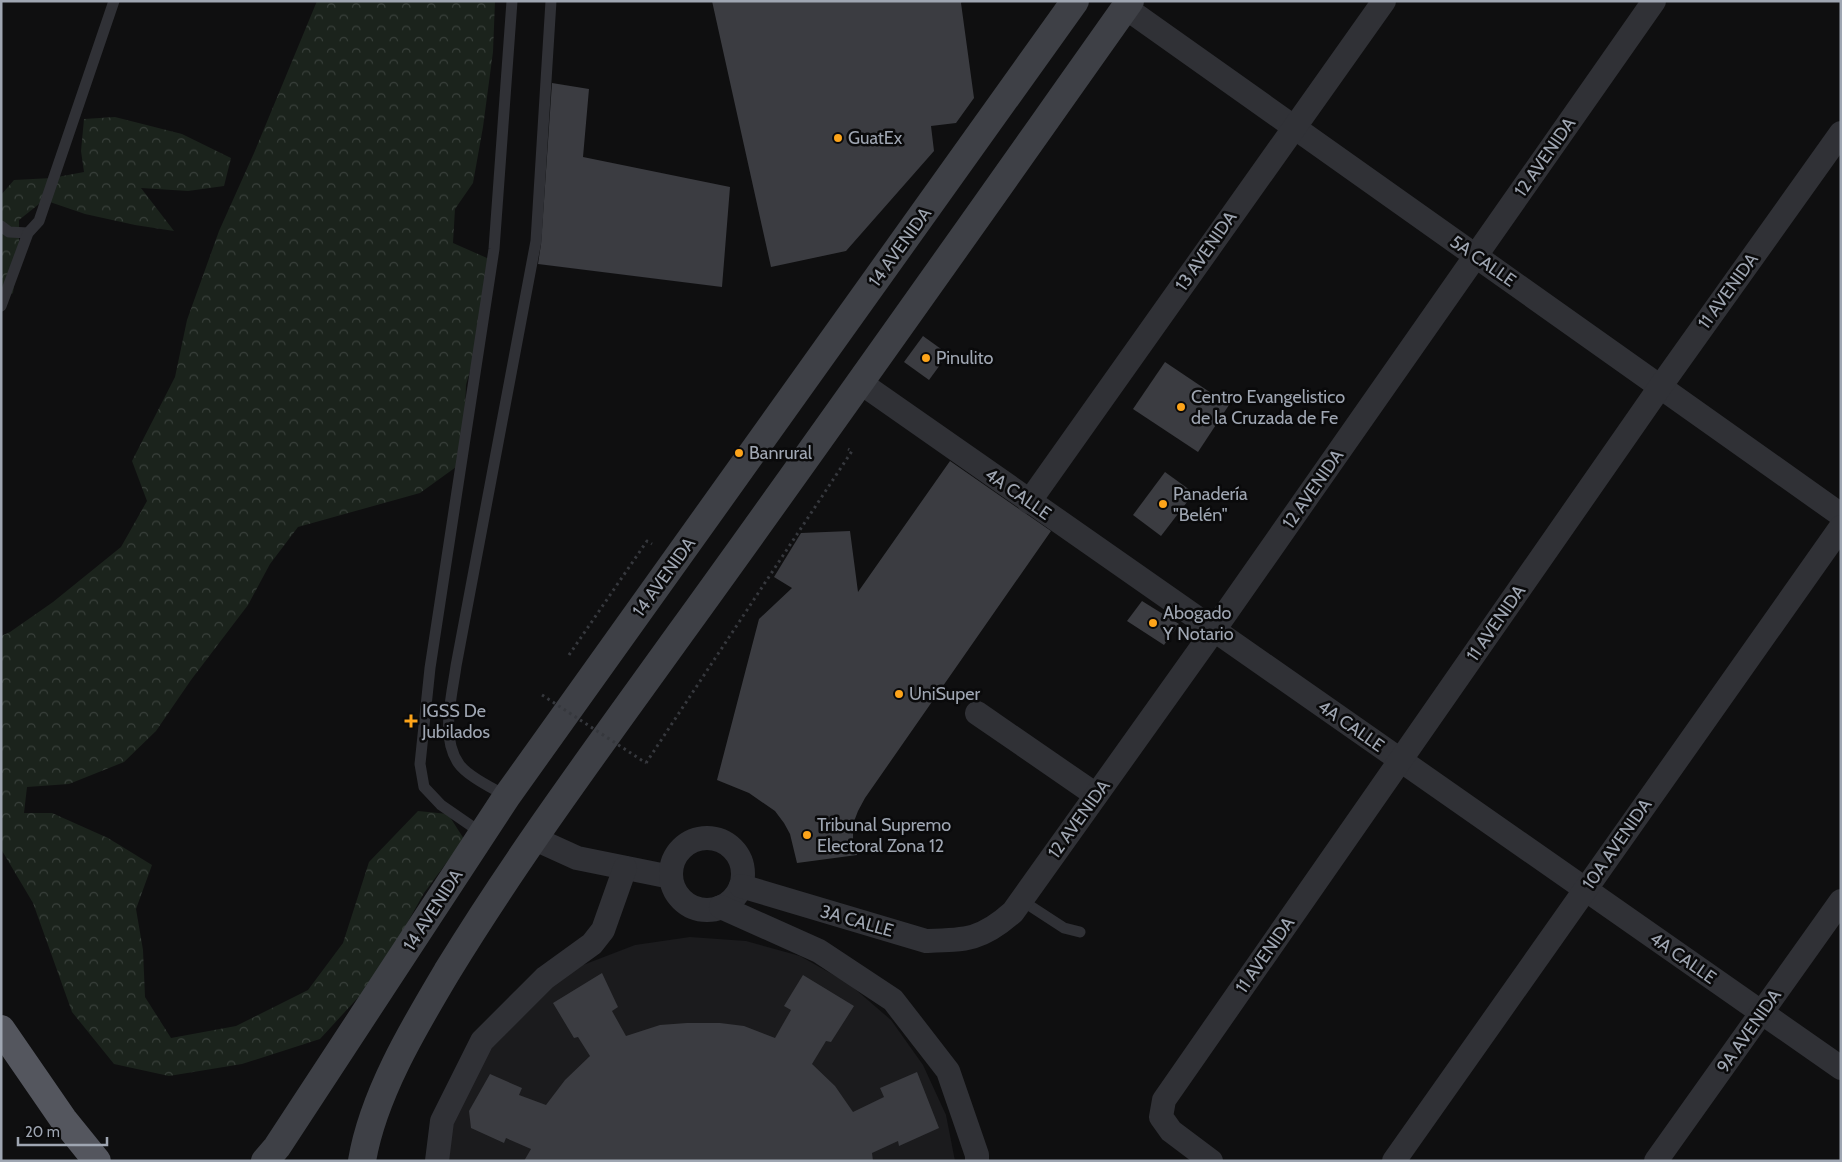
<svg xmlns="http://www.w3.org/2000/svg" width="1842" height="1162" font-family="Cabin,sans-serif">
  <style>
    .built { fill: #1b1b1d }
    .forest { fill: url(#forest-crowns) }
    .building { fill: #3b3c41 }
    .lines { fill: none; stroke-linecap: round; stroke-linejoin: round }
    .path { stroke: #36383d; stroke-width: 3; stroke-dasharray: 2.5 4; stroke-linecap: butt }
    .service { stroke: #303136; stroke-width: 11 }
    .minor { stroke: #303136; stroke-width: 24 }
    .secondary { stroke: #3e4046; stroke-width: 28 }
    .trunk { stroke: #54565e; stroke-width: 28 }
    .path-bridge { stroke: #36383d; stroke-width: 3; stroke-dasharray: 2.5 4; stroke-linecap: butt }
    .poi-dot { fill: #fda41a; stroke: #0a0a0b; stroke-width: 2 }
    .labels { text-anchor: middle; stroke-width: 5; stroke-linejoin: round; paint-order: stroke }
    .poi-label { font-size: 18px; fill: #9fa6b2; stroke: #0a0a0b; text-anchor: start }
    .street-label { font-size: 18px; fill: #9fa6b2; stroke: #0a0a0b }
  </style>
  <defs>
    <pattern id="forest-crowns" width="20" height="18" patternUnits="userSpaceOnUse" patternTransform="scale(1.25)"><rect width="20" height="18" fill="#1b231c"/><path d="M2 6a3 3 0 1 1 6 0M12 15a3 3 0 1 1 6 0" fill="none" stroke="#39403b"/></pattern>
  </defs>
  <rect width="100%" height="100%" fill="#0f0f10"/>
  <!-- built -->
  <polygon class="built" points="690,937 746,941 800,956 848,983 891,1020 923,1065 946,1115 955,1161 445,1161 448,1134 497,1035 536,995 583,965 635,945"/>
  <!-- forest -->
  <g class="forest">
    <polygon points="317,1 495,1 493,52 483,127 473,183 455,209 453,243 487,258 488,306 466,385 463,462 420,493 298,527 270,564 248,605 191,680 156,731 124,762 69,784 27,787 24,813 52,813 108,838 152,865 136,909 143,950 145,997 171,1038 236,1026 308,990 343,943 369,862 418,811 448,814 464,839 424,893 377,977 320,1039 242,1064 169,1076 114,1064 72,1012 33,903 1,849 1,636 10,632 53,602 121,547 147,501 132,461 175,377 187,320 219,231 254,153"/>
    <polygon points="115,117 182,134 231,158 224,186 188,191 141,188 174,231 135,225 85,214 44,200 19,220 19,250 13,293 1,301 1,195 14,180 52,178 84,172 81,151 84,119"/>
  </g>
  <!-- building -->
  <g class="building">
    <polygon points="712,1 962,1 961,3 974,98 956,123 931,126 934,151 846,251 771,267"/>
    <polygon points="552,83 589,89 583,157 730,187 722,287 538,264 541,244"/>
    <polygon points="923,336 948,354 929,380 904,362"/>
    <polygon points="1165,362 1229,405 1198,452 1133,409"/>
    <polygon points="950,461 1051,531 865,798 858,811 853,824 853,838 857,855 797,863 790,834 784,823 775,811 749,793 717,780 759,619 792,588 774,577 801,533 850,531 858,592"/>
    <polygon points="1165,472 1194,493 1161,536 1133,515"/>
    <polygon points="1142,601 1179,624 1164,645 1127,621"/>
    <polygon points="602,973 618,1007 612,1011 626,1036 660,1025 687,1023 720,1023 744,1026 775,1038 791,1010 784,1006 803,975 854,1006 831,1042 826,1041 812,1064 835,1086 853,1112 884,1097 880,1088 917,1072 939,1128 899,1146 898,1141 872,1153 873,1161 524,1161 531,1149 506,1138 504,1143 471,1128 469,1111 490,1074 522,1088 519,1095 546,1105 565,1080 590,1056 578,1037 574,1038 553,1003"/>
  </g>
  <g class="lines">
    <!-- path -->
    <g class="path">
      <polyline points="569,655 647,541 652,544"/>
      <polyline points="646,763 852,451 848,449"/>
    </g>
    <!-- service -->
    <g class="service">
      <polyline points="1,226 9,232 28,233"/>
      <polyline points="1,306 28,233 39,221 114,1"/>
      <path d="M507 796C495 790 467 776 459 764 440 738 452 696 456 666L536 241 551 1"/>
      <polyline points="483,834 441,805 424,787 420,764 430,668 494,249 512,1"/>
      <polyline points="1021,900 1064,928 1080,932"/>
    </g>
    <!-- minor -->
    <g class="minor">
      <polyline points="1126,8 1841,515"/>
      <polyline points="861,383 1841,1068"/>
      <polyline points="1029,502 1384,1"/>
      <polyline points="977,713 1096,795"/>
      <polyline points="533,838 577,858 671,877"/>
      <circle cx="707" cy="874" r="36"/>
      <path d="M741 886 926 941C966 940 982 940 1013 912L1214 630 1654 1"/>
      <polyline points="721,907 819,951 893,1000 948,1071 977,1155 977,1161"/>
      <polyline points="437,1161 442,1121 482,1041 545,978 592,944 603,930 625,868"/>
      <polyline points="1211,1161 1171,1131 1161,1117 1164,1100 1660,387 1841,133"/>
      <polyline points="1394,1161 1841,527"/>
      <polyline points="1656,1161 1841,901"/>
    </g>
    <!-- secondary -->
    <g class="secondary">
      <polyline points="265,1161 277,1147 507,796 1075,1"/>
      <path d="M362 1161C373 1095 414 1027 448 970 519 854 600 745 679 635 831 425 980 213 1130 1"/>
    </g>
    <!-- trunk -->
    <polyline class="trunk" points="1,1029 63,1119 97,1161"/>
    <!-- path-bridge -->
    <polyline class="path-bridge" points="542,695 646,763"/>
  </g>
  <!-- markers -->
  <g class="poi-dot">
    <circle cx="838" cy="138" r="5"/>
    <circle cx="926" cy="358" r="5"/>
    <circle cx="1181" cy="407" r="5"/>
    <circle cx="739" cy="453" r="5"/>
    <circle cx="1163" cy="504" r="5"/>
    <circle cx="1153" cy="623" r="5"/>
    <circle cx="899" cy="694" r="5"/>
    <path d="M408.5 713.5h5v5h5v5h-5v5h-5v-5h-5v-5h5z"/>
    <circle cx="807" cy="835" r="5"/>
  </g>
  <g class="labels">
    <!-- poi labels -->
    <g class="poi-label">
      <text x="848" y="144">GuatEx</text>
      <text x="936" y="364">Pinulito</text>
      <text x="1191" y="403">Centro Evangelistico<tspan x="1191" dy="21">de la Cruzada de Fe</tspan></text>
      <text x="749" y="459">Banrural</text>
      <text x="1173" y="500">Panadería<tspan x="1173" dy="21">"Belén"</tspan></text>
      <text x="1163" y="619">Abogado<tspan x="1163" dy="21">Y Notario</tspan></text>
      <text x="909" y="700">UniSuper</text>
      <text x="422" y="717">IGSS De<tspan x="422" dy="21">Jubilados</tspan></text>
      <text x="817" y="831">Tribunal Supremo<tspan x="817" dy="21">Electoral Zona 12</tspan></text>
    </g>
    <!-- street labels -->
    <g class="street-label">
      <text transform="translate(1545 157) rotate(-55)" y="6">12 AVENIDA</text>
      <text transform="translate(900 247) rotate(-54)" y="6">14 AVENIDA</text>
      <text transform="translate(1206 251) rotate(-55)" y="6">13 AVENIDA</text>
      <text transform="translate(1483 261) rotate(35)" y="6">5A CALLE</text>
      <text transform="translate(1728 291) rotate(-54)" y="6">11 AVENIDA</text>
      <text transform="translate(1313 489) rotate(-55)" y="6">12 AVENIDA</text>
      <text transform="translate(1018 494) rotate(35)" y="6">4A CALLE</text>
      <text transform="translate(664 577) rotate(-54)" y="6">14 AVENIDA</text>
      <text transform="translate(1496 623) rotate(-55)" y="6">11 AVENIDA</text>
      <text transform="translate(1351 726) rotate(35)" y="6">4A CALLE</text>
      <text transform="translate(1079 819) rotate(-54)" y="6">12 AVENIDA</text>
      <text transform="translate(1617 844) rotate(-55)" y="6">10A AVENIDA</text>
      <text transform="translate(433 910) rotate(-57)" y="6">14 AVENIDA</text>
      <text transform="translate(857 921) rotate(16)" y="6">3A CALLE</text>
      <text transform="translate(1265 955) rotate(-55)" y="6">11 AVENIDA</text>
      <text transform="translate(1683 958) rotate(35)" y="6">4A CALLE</text>
      <text transform="translate(1749 1031) rotate(-55)" y="6">9A AVENIDA</text>
    </g>
  </g>
  <!-- border -->
  <rect width="1842" height="1162" fill="none" stroke="#9fa6b2" stroke-width="5"/>
  <!-- scale -->
  <path d="M18 1137v8h89v-8" fill="none" stroke="#9fa6b2" stroke-width="2.5"/>
  <text x="25" y="1137" font-size="15" fill="#9fa6b2" stroke="#0a0a0b" stroke-width="4" paint-order="stroke">20 m</text>
</svg>
